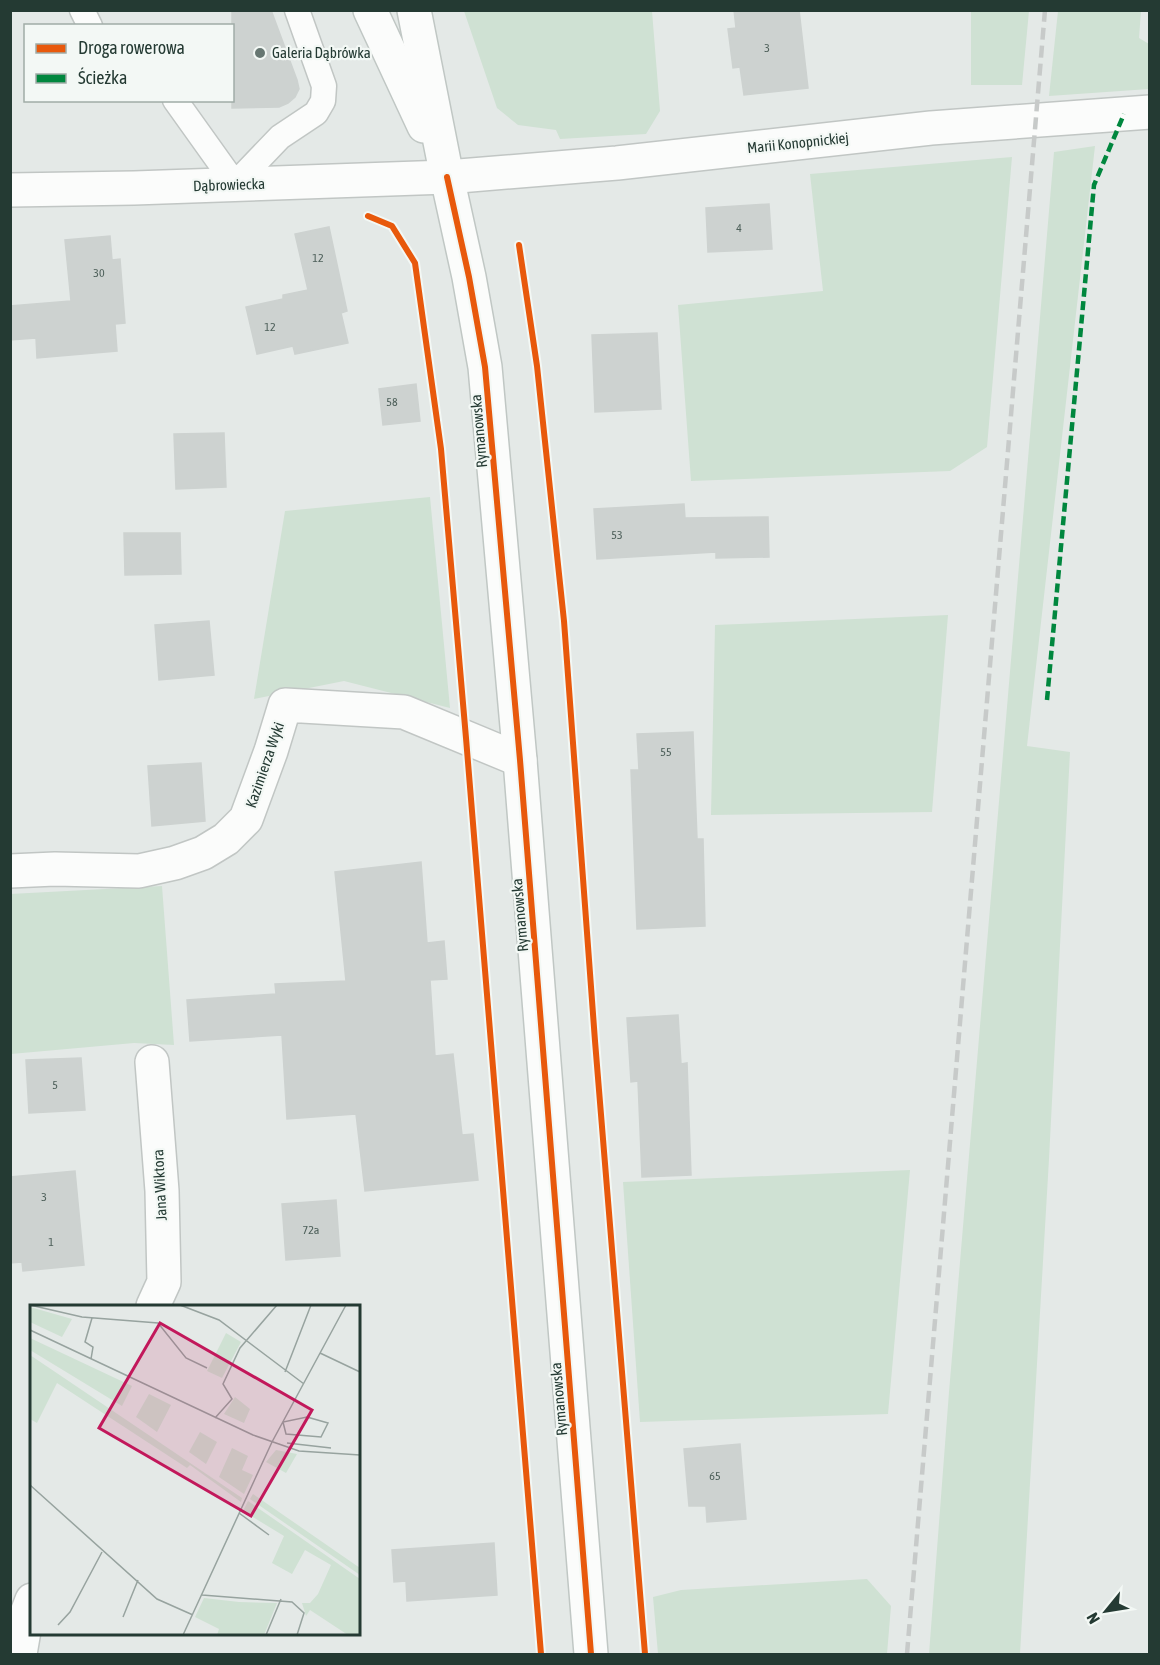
<svg xmlns="http://www.w3.org/2000/svg" width="1160" height="1665" font-family="'Asap Condensed',sans-serif">
  <style>
    .green { fill: #cfe1d3 }
    .building { fill: #cdd2d0; stroke: #cdd2d0; stroke-width: 1.5 }
    .lines { fill: none; stroke-linecap: round; stroke-linejoin: round }
    .service-casing { stroke: #c1c6c4; stroke-width: 27 }
    .minor-casing { stroke: #c1c6c4; stroke-width: 36 }
    .secondary-casing { stroke: #c0c7c4; stroke-width: 36 }
    .service { stroke: #fbfcfb; stroke-width: 24 }
    .minor { stroke: #fbfcfb; stroke-width: 33 }
    .secondary { stroke: #fbfcfb; stroke-width: 33 }
    .rail { stroke: #c7cac9; stroke-width: 4.5; stroke-dasharray: 12 6; stroke-linecap: butt }
    .quiet { stroke: #00873e; stroke-width: 4.5; stroke-dasharray: 9 4.5; stroke-linecap: butt }
    .cycleway-casing { stroke: #f3f8f5; stroke-width: 10 }
    .cycleway { stroke: #e8590c; stroke-width: 6 }
    .poi-dot { fill: #677772; stroke: #f3f8f5; stroke-width: 2 }
    .labels { text-anchor: middle; stroke-width: 4.5; stroke-linejoin: round; paint-order: stroke }
    .number-label { font-size: 12px; fill: #4f615b }
    .poi-label { font-size: 15px; fill: #243a33; stroke: #f3f8f5; text-anchor: start }
    .street-label { font-size: 15px; fill: #243a33; stroke: #f3f8f5 }
    .inset-road { fill: none; stroke: #97a39f; stroke-width: 1.5 }
    .view { fill: #c2185b; fill-opacity: 0.15; stroke: #c2185b; stroke-width: 3 }
    .inset-edge { fill: none; stroke: #243a33; stroke-width: 3 }
  </style>
  <rect width="100%" height="100%" fill="#e4e9e7"/>
  <!-- green -->
  <g class="green">
    <polygon points="464,11 652,11 660,111 646,134 560,139 556,130 518,125 497,108"/>
    <polygon points="971,11 1029,11 1022,85 971,85"/>
    <polygon points="1058,11 1141,11 1139,38 1149,44 1149,89 1049,96"/>
    <polygon points="1095,146 1027,746 1070,752 1049,1159 1020,1654 929,1654 949,1392 1054,152"/>
    <polygon points="1012,157 987,447 950,471 691,481 678,305 823,291 810,174"/>
    <polygon points="430,497 450,708 344,681 254,699 285,511"/>
    <polygon points="948,615 932,812 711,815 715,625"/>
    <polygon points="162,886 174,1045 134,1043 11,1054 10,894"/>
    <polygon points="910,1170 888,1414 640,1422 623,1182"/>
    <polygon points="867,1579 891,1606 887,1654 658,1654 653,1597 681,1590"/>
  </g>
  <!-- building -->
  <g class="building">
    <polygon points="232,10 271,10 297,80 299,89 295,97 288,103 279,107 232,108"/>
    <polygon points="734,10 799,10 808,88 744,95 740,67 733,68 728,29 736,28"/>
    <polygon points="769,204 772,249 708,252 706,208"/>
    <polygon points="329,227 347,311 341,313 348,343 295,354 293,346 257,354 246,307 283,299 283,295 308,290 295,234"/>
    <polygon points="110,236 112,260 120,259 125,323 115,324 117,351 37,358 36,338 10,340 10,306 71,301 65,240"/>
    <polygon points="657,333 661,409 595,412 592,335"/>
    <polygon points="416,384 420,421 383,425 379,389"/>
    <polygon points="224,433 226,487 176,489 174,434"/>
    <polygon points="684,504 685,518 768,517 769,557 716,558 716,552 597,559 594,509"/>
    <polygon points="124,533 180,533 181,574 125,575"/>
    <polygon points="209,621 214,675 159,680 155,625"/>
    <polygon points="693,732 697,839 703,839 705,926 637,929 631,770 639,770 637,734"/>
    <polygon points="201,763 205,821 152,826 148,766"/>
    <polygon points="421,862 427,943 444,941 447,979 430,980 435,1056 453,1054 462,1135 473,1134 478,1180 365,1191 356,1114 287,1119 282,1035 190,1041 187,1000 276,994 275,984 346,981 335,872"/>
    <polygon points="678,1015 681,1064 687,1063 691,1175 642,1177 638,1081 631,1082 627,1018"/>
    <polygon points="81,1058 85,1110 29,1113 26,1060"/>
    <polygon points="75,1171 84,1265 23,1271 22,1262 10,1263 10,1177"/>
    <polygon points="336,1200 340,1256 286,1260 282,1204"/>
    <polygon points="740,1444 746,1519 707,1522 706,1506 689,1506 684,1449"/>
    <polygon points="494,1543 497,1595 407,1601 406,1581 394,1582 392,1550"/>
  </g>
  <g class="lines">
    <defs>
      <g id="service">
        <polyline points="82,10 90,26"/>
        <polyline points="175,100 235,184 280,137 316,113 323,101 324,86 297,10"/>
      </g>
      <g id="minor">
        <polyline points="10,190 134,188 447,177 617,163 931,128 1150,112"/>
        <polyline points="10,871 55,869 139,871 175,863 203,853 226,839 246,819 271,751 285,705 404,712 520,760"/>
        <polyline points="152,1062 162,1191 164,1282 153,1306"/>
        <polyline points="20,1654 27,1613 32,1600"/>
      </g>
      <g id="secondary">
        <polyline points="370,10 424,126"/>
        <polyline points="414,10 447,177 469,277 485,367 520,760 591,1654"/>
      </g>
    </defs>
    <!-- service casing -->
    <use href="#service" class="service-casing"/>
    <!-- minor casing -->
    <use href="#minor" class="minor-casing"/>
    <!-- secondary casing -->
    <use href="#secondary" class="secondary-casing"/>
    <!-- service -->
    <use href="#service" class="service"/>
    <!-- minor -->
    <use href="#minor" class="minor"/>
    <!-- secondary -->
    <use href="#secondary" class="secondary"/>
    <!-- rail -->
    <polyline class="rail" points="907,1654 1045,10"/>
    <!-- quiet -->
    <polyline class="quiet" points="1047,700 1094,185 1124,114"/>
    <defs>
      <g id="cycleway">
        <polyline points="447,177 469,277 485,367 520,760 591,1654"/>
        <polyline points="368,216 392,226 415,263 441,449 466,738 541,1654"/>
        <polyline points="519,245 537,366 564,621 595,1041 645,1654"/>
      </g>
    </defs>
    <!-- cycleway casing -->
    <use href="#cycleway" class="cycleway-casing"/>
    <!-- cycleway -->
    <use href="#cycleway" class="cycleway"/>
  </g>
  <!-- markers -->
  <circle class="poi-dot" cx="260" cy="53" r="6"/>
  <g class="labels">
    <!-- number labels -->
    <g class="number-label">
      <text x="767" y="52">3</text>
      <text x="739" y="232">4</text>
      <text x="318" y="262">12</text>
      <text x="99" y="277">30</text>
      <text x="270" y="331">12</text>
      <text x="392" y="406">58</text>
      <text x="617" y="539">53</text>
      <text x="666" y="756">55</text>
      <text x="55" y="1089">5</text>
      <text x="44" y="1201">3</text>
      <text x="311" y="1234">72a</text>
      <text x="51" y="1246">1</text>
      <text x="715" y="1480">65</text>
    </g>
    <!-- poi labels -->
    <g class="poi-label">
      <text x="272" y="58">Galeria Dąbrówka</text>
    </g>
    <!-- street labels -->
    <g class="street-label">
      <text transform="translate(798 143) rotate(-6)" y="5">Marii Konopnickiej</text>
      <text transform="translate(229 185) rotate(-2)" y="5">Dąbrowiecka</text>
      <text transform="translate(479 431) rotate(-95)" y="5">Rymanowska</text>
      <text transform="translate(265 765) rotate(-71)" y="5">Kazimierza Wyki</text>
      <text transform="translate(520 915) rotate(-95)" y="5">Rymanowska</text>
      <text transform="translate(160 1185) rotate(-93)" y="5">Jana Wiktora</text>
      <text transform="translate(559 1399) rotate(-95)" y="5">Rymanowska</text>
    </g>
  </g>
  <!-- overview -->
  <g transform="translate(30 1305)">
    <rect width="330" height="330" fill="#e4e9e7"/>
    <path d="M0 2 42 14 32 32 0 17ZM196 28 211 37 192 73 177 66ZM0 33 102 81 92 101 0 45ZM0 50 212 193 211 197 160 160 157 163 27 78 7 118 0 114ZM119 89 141 100 127 127 106 112ZM205 92 220 104 214 118 194 109ZM170 127 187 137 176 159 159 147ZM202 143 218 151 212 165 223 170 214 189 189 172ZM246 145 267 149 256 168 236 157ZM223 189 330 263V270L220 194ZM218 196 330 274V330H318L280 305 276 311 272 298H280L288 289 301 260 275 245 262 269 242 258 254 231 213 206ZM174 293 209 297 247 298 234 330H187L189 324 165 312Z" fill="#cfe1d3"/>
    <path class="inset-road" d="M0 0 52 12 128 18 156 53 177 63M150 0 189 15 274 79M0 25 223 130 269 146 330 150M290 48 330 67M61 54 63 42 55 37 62 13M255 67 281 0M277 112 298 118 291 132 256 129 253 117ZM185 113 202 94 193 79 210 43 247 0M257 138 301 143M0 180 127 294 163 310M209 208 239 230M172 290 262 297 274 308 267 330M93 312 108 275M28 320 40 307 72 247M153 330 242 137 316 0M236 330 251 294"/>
    <path class="view" d="M130 18 282 105 221 211 69 123Z"/>
    <rect width="330" height="330" class="inset-edge"/>
  </g>
  <!-- border -->
  <rect width="1160" height="1665" fill="none" stroke="#243a33" stroke-width="24"/>
  <!-- legend -->
  <rect x="24" y="24" width="210" height="78" fill="#f3f8f5" stroke="#a0aca7" stroke-width="1.5"/>
  <rect x="36" y="44" width="30" height="9" fill="#e8590c" stroke="#a0aca7" stroke-width="1.5"/>
  <text x="78" y="54" font-size="18" fill="#243a33">Droga rowerowa</text>
  <rect x="36" y="74" width="30" height="9" fill="#00873e" stroke="#a0aca7" stroke-width="1.5"/>
  <text x="78" y="84" font-size="18" fill="#243a33">Ścieżka</text>
  <!-- north arrow -->
  <g transform="translate(1106 1611) rotate(240)" stroke="#f3f8f5" stroke-width="4.5" paint-order="stroke">
  <path d="M0-4.5L10 22L0 15L-10 22Z" fill="#243a33"/>
  <text y="-9" font-size="16" font-weight="bold" text-anchor="middle" fill="#243a33">N</text>
  </g>
</svg>
